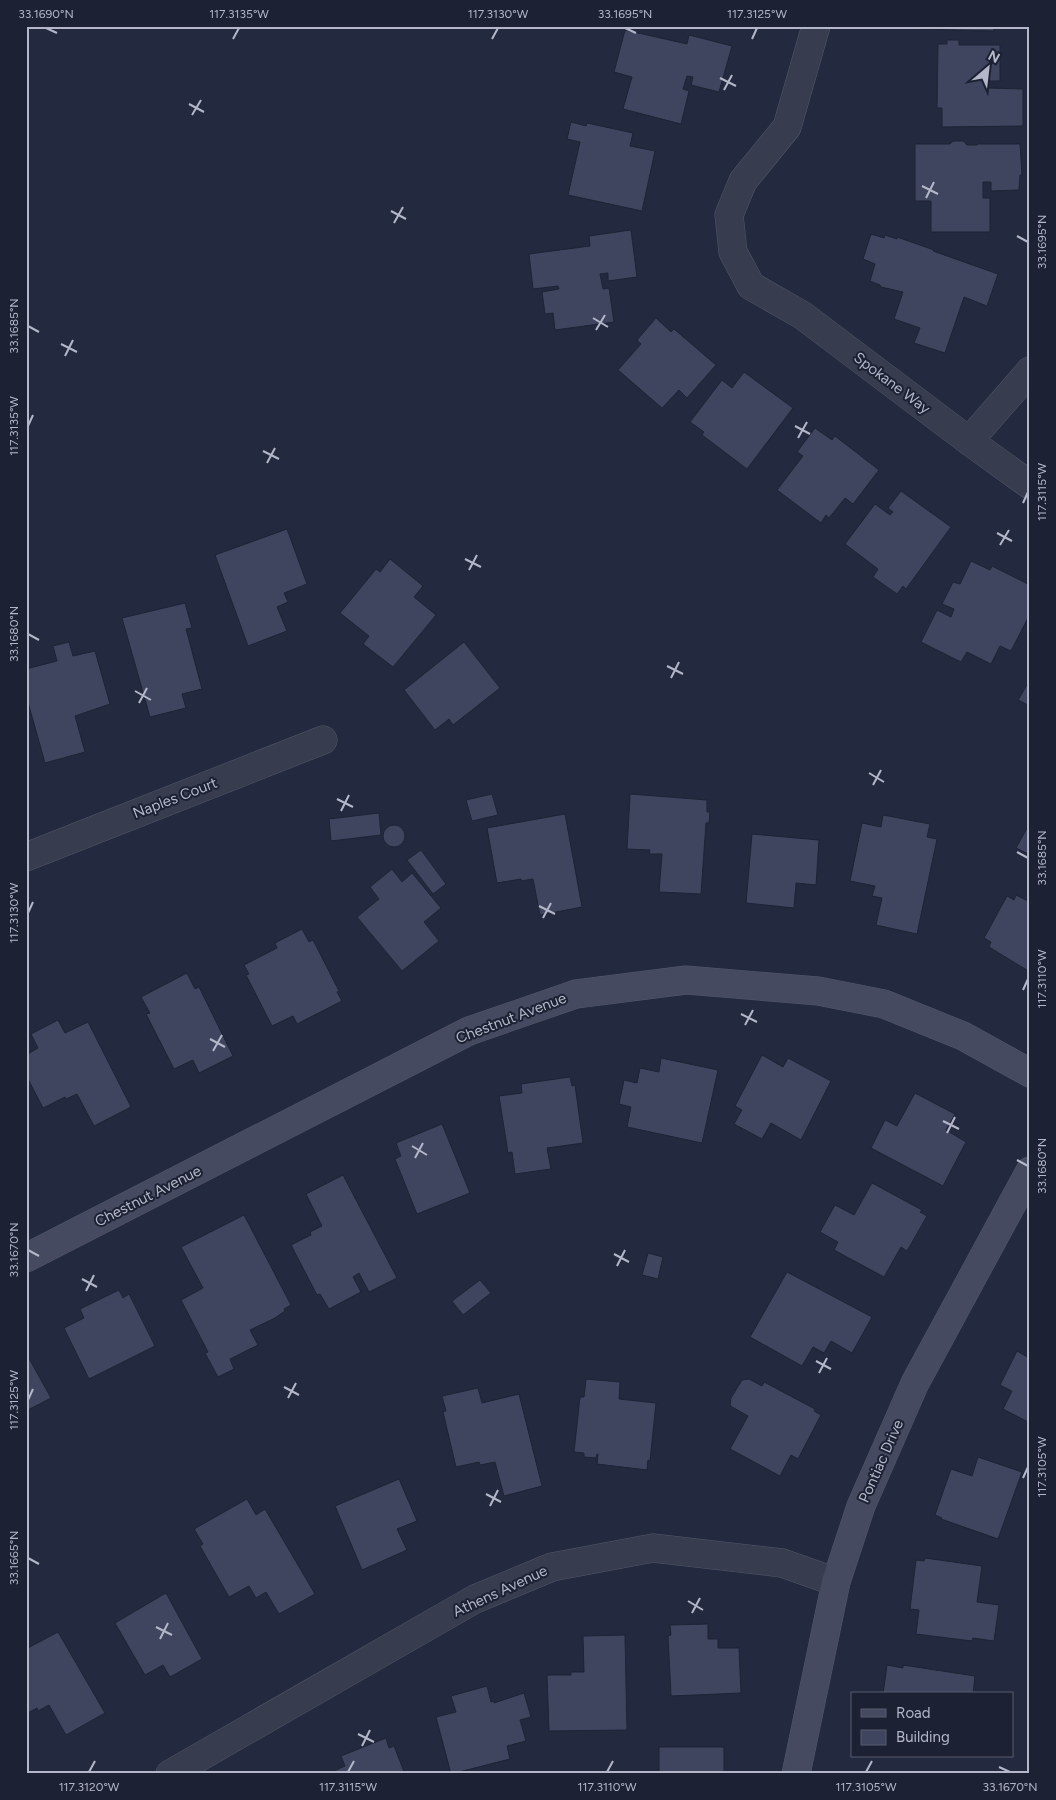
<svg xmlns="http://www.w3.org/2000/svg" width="1056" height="1800" font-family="Figtree,sans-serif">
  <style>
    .building { fill: #3f455e; stroke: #1e2335 }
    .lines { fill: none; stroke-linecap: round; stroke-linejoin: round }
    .street-casing { stroke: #525769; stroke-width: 29 }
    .secondary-casing { stroke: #525769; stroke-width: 29 }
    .street { stroke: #373c4e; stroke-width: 28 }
    .secondary { stroke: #454a61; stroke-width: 28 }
    .ticks { fill: none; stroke: #b3b7c9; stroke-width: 2 }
    .labels { text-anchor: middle; stroke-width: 4; stroke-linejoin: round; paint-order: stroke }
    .street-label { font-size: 15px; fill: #b3b7c9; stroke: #1c2133 }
    .neatline { fill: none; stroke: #b3b7c9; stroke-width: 2 }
    .ticks-label { font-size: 12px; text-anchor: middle; fill: #b3b7c9 }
  </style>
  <rect width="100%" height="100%" fill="#23293e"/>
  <!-- building -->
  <g class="building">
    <polygon points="918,26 994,26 994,31 918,29"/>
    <polygon points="625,30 687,44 689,35 732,46 719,92 691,85 693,77 687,76 683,89 689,91 681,124 623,109 632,77 614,72"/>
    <polygon points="947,40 959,40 959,45 1000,45 1000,81 988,81 988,88 1023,89 1023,126 942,127 942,108 937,108 938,44 947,44"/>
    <polygon points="571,122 586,126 587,123 633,133 630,146 655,151 642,211 568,195 580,142 567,139"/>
    <polygon points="953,141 963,141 967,145 977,145 978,144 1020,144 1022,175 1020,175 1019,190 991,191 991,182 983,182 983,198 990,198 990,232 931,232 931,201 915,201 915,144 950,144"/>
    <polygon points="631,230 637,277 608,281 608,273 600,274 603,289 609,288 614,322 555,330 553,313 545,314 542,292 559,289 558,286 533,289 529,254 590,246 589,236"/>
    <polygon points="871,234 884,238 885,235 897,239 897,237 934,250 933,251 998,274 987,306 964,297 945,353 914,343 920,328 894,319 903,292 881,287 880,285 870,281 875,264 863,259"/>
    <polygon points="656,318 671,332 674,329 716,365 687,398 679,390 662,408 618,370 641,344 637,340"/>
    <polygon points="744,372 793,408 747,469 702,435 704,432 690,422 722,380 732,388"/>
    <polygon points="815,428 832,440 835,436 879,470 853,504 845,498 829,518 826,515 821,523 777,490 803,456 797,452"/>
    <polygon points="901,491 951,527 906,589 903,586 897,594 873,577 878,569 845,544 875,504 890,515 893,512 888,508"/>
    <polygon points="287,529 307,584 284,593 288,602 277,607 287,631 248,646 215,555"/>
    <polygon points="390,559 423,586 414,597 436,615 393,667 363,644 369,636 340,613 376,569 380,572"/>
    <polygon points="971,561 990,570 992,566 1030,585 1030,614 1011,651 1000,646 991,664 967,652 961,662 921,642 937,610 951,617 954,609 942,604 953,582 960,584"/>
    <polygon points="185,603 192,628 186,629 202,689 182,694 186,708 150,717 122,618"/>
    <polygon points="69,642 73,656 95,651 110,704 75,716 85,752 45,763 26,695 26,669 57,661 53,646"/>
    <polygon points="464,642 500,688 453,725 449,719 435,730 404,690"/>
    <polygon points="1030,680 1030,706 1018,700"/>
    <polygon points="492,794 498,815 472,821 466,800"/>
    <polygon points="630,794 707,800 707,812 710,812 709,823 706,823 701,894 659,892 662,854 649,854 650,850 627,849"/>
    <polygon points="379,813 381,835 331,841 329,819"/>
    <polygon points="565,814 582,907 540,915 533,879 521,881 521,879 497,883 487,828"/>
    <polygon points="883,815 930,824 927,837 937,839 917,934 876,925 882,898 872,896 875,886 850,881 862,823 881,827"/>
    <polygon points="1030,823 1030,855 1016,848"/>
    <circle cx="394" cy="836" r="11"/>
    <polygon points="752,834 819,840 816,885 796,883 794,908 746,903"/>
    <polygon points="421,850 446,884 433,894 407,860"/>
    <polygon points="392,869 402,882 412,873 441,908 424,922 439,941 402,971 357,917 379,899 370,887"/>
    <polygon points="1016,895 1030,902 1030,972 989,947 991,942 984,938 1007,896 1014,900"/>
    <polygon points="302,929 309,942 313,940 339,991 337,992 342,1001 297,1024 293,1016 272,1026 246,975 249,974 244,965 277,948 275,943"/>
    <polygon points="187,973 195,989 199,987 233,1056 199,1073 193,1060 174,1069 146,1014 150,1013 141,997"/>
    <polygon points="58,1020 65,1033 88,1022 131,1107 94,1126 77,1094 66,1099 65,1097 43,1108 26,1075 26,1055 38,1048 31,1034"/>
    <polygon points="762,1055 783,1067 788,1058 831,1081 801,1140 771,1123 762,1139 734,1124 742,1110 735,1106"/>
    <polygon points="661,1058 718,1070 702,1143 627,1127 631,1107 619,1104 624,1080 637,1083 640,1068 659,1072"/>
    <polygon points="570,1077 572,1086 575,1085 583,1143 547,1148 551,1169 515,1174 512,1152 508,1153 499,1096 522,1093 521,1084"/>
    <polygon points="915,1093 955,1114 946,1130 966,1142 943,1186 871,1148 885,1120 897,1126"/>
    <polygon points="442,1124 470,1193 417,1214 395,1159 401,1156 396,1143"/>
    <polygon points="343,1175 397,1278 369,1292 359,1273 353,1277 361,1292 329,1309 320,1294 317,1295 291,1245 311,1235 310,1232 322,1226 306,1194"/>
    <polygon points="872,1183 922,1210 920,1212 927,1216 907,1251 901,1247 884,1277 834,1250 838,1242 820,1232 835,1205 854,1215"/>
    <polygon points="244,1215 291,1305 284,1309 285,1311 275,1318 250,1330 258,1345 230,1359 234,1369 218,1377 205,1353 208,1352 181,1300 203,1288 181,1247"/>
    <polygon points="648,1253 663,1257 658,1279 642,1275"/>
    <polygon points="787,1272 872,1317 852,1353 831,1341 824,1353 813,1347 802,1366 750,1337"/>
    <polygon points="480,1280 491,1293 463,1315 452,1301"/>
    <polygon points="119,1290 123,1298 129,1294 155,1346 89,1379 64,1328 84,1318 80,1309"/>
    <polygon points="1017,1351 1029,1358 1030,1356 1030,1423 1003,1409 1012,1391 1000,1385"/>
    <polygon points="26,1353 51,1398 26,1411"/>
    <polygon points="586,1379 620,1382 619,1399 656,1403 650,1461 648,1460 647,1470 597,1464 598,1454 597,1454 596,1458 584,1457 584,1453 574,1452 580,1397 584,1397"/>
    <polygon points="749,1379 762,1386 764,1382 815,1409 814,1411 821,1415 798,1459 791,1455 780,1476 730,1449 748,1416 732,1407 730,1405 731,1398 742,1380"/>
    <polygon points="478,1388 482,1403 519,1394 542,1486 504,1496 495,1462 480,1465 479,1462 456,1467 443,1412 446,1411 442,1396"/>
    <polygon points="978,1457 1022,1472 998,1539 941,1519 942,1518 935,1515 951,1469 972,1476"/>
    <polygon points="399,1479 417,1521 397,1529 407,1550 362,1570 335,1506"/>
    <polygon points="247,1499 256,1515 265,1509 315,1594 279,1614 266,1592 256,1598 249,1586 229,1597 200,1546 203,1544 194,1529"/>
    <polygon points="925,1558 982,1566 977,1602 999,1605 994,1641 973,1638 972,1641 916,1634 919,1610 910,1609 916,1560 924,1561"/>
    <polygon points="166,1593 202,1659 170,1677 163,1665 145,1675 115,1623"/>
    <polygon points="708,1624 708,1639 718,1639 718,1648 739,1648 741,1693 671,1696 668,1636 671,1635 670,1625"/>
    <polygon points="58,1632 105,1713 66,1735 49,1705 38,1711 37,1708 26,1714 26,1649"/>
    <polygon points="625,1635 627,1730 549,1731 547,1675 571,1675 571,1672 584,1672 583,1636"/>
    <polygon points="887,1665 903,1668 903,1665 975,1676 973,1694 883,1694"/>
    <polygon points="487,1686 491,1702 494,1701 494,1703 524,1693 531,1717 520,1720 526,1741 507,1746 510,1759 451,1774 436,1717 456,1712 451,1696"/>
    <polygon points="386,1738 389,1748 394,1746 405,1774 327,1774 345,1766 341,1756"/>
    <rect x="659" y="1747" width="65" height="27"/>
  </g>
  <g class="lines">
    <defs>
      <g id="street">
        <polyline points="816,26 787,127 743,181 729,215 733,252 751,286 802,315 969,441 1030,485"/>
        <polyline points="969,441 1030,371"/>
        <polyline points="26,857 323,740"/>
        <polyline points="170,1774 475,1599 552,1567 653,1548 782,1563 836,1582"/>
      </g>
      <g id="secondary">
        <polyline points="26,1258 469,1031 576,994 686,980 818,991 884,1004 963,1036 1030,1073"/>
        <polyline points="796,1774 836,1582 861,1506 915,1383 1030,1171"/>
      </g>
    </defs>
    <!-- street casing -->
    <use href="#street" class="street-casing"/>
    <!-- secondary casing -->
    <use href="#secondary" class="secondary-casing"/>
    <!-- street -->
    <use href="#street" class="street"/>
    <!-- secondary -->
    <use href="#secondary" class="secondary"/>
  </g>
  <!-- ticks -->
  <path class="ticks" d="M46 28 57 33M625 28 636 33M233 39 239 28M492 39 498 28M752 39 757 28M720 78 736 86M724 90 732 75M189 104 204 112M192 115 201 100M922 186 938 194M926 198 934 182M391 211 406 219M394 223 403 207M1017 236 1028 242M593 318 608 327M28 326 39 332M596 330 605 315M61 344 77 352M65 356 73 340M28 426 33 415M795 426 810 434M798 438 807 422M263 451 279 459M267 463 275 448M1023 503 1028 492M997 533 1012 541M1000 545 1009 530M465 559 481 567M469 570 477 555M28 634 39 640M667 666 683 674M671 678 679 662M135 691 151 700M139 703 147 688M869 773 884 782M873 785 881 770M337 799 353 807M341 811 349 795M1017 852 1028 858M539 906 555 914M28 913 33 902M543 918 551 903M1023 990 1028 979M741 1014 757 1022M745 1025 753 1010M210 1039 225 1047M213 1051 222 1035M943 1121 959 1129M947 1133 955 1117M412 1146 427 1155M415 1158 423 1143M1017 1160 1028 1166M28 1250 39 1256M614 1254 629 1262M617 1266 625 1250M82 1279 97 1287M86 1291 94 1275M816 1361 831 1369M819 1373 827 1358M284 1387 299 1395M288 1398 296 1383M28 1400 33 1389M1023 1478 1028 1467M486 1494 501 1502M490 1506 498 1490M28 1558 39 1564M688 1601 703 1610M692 1613 700 1598M156 1627 172 1635M160 1639 168 1623M358 1734 374 1742M362 1746 370 1730M999 1767 1010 1772M89 1772 95 1761M348 1772 354 1761M607 1772 613 1761M866 1772 872 1761"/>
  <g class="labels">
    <!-- street labels -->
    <g class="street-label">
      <text transform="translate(892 383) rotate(37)" y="5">Spokane Way</text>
      <text transform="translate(175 798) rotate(-21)" y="5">Naples Court</text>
      <text transform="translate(511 1018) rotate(-21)" y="5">Chestnut Avenue</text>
      <text transform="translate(148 1196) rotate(-27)" y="5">Chestnut Avenue</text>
      <text transform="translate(881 1461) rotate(-66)" y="5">Pontiac Drive</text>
      <text transform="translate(500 1591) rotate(-25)" y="5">Athens Avenue</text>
    </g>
  </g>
  <!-- border -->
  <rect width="1056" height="1800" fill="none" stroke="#1c2133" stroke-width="55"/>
  <!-- legend -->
  <rect x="851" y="1692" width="162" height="65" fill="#1c2133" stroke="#585d6f"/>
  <rect x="861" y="1709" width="25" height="8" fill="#454a61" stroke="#585d6f"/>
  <text x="896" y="1718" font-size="15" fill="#b3b7c9">Road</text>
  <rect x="861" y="1730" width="25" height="15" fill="#3f455e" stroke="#585d6f"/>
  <text x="896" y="1742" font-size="15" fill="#b3b7c9">Building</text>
  <!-- north arrow -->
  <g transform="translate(988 68) rotate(28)" stroke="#1c2133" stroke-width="4" paint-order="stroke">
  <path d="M0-4L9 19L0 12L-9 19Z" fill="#b3b7c9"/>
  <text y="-8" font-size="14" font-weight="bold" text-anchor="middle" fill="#b3b7c9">N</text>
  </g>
  <rect x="28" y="28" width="1000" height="1744" class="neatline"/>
  <g class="ticks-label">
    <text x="46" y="18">33.1690°N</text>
    <text x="239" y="18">117.3135°W</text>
    <text x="498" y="18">117.3130°W</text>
    <text x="625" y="18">33.1695°N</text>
    <text x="757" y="18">117.3125°W</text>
    <text transform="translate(1042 242) rotate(-90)" y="4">33.1695°N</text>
    <text transform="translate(14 326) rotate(-90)" y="4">33.1685°N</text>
    <text transform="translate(14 426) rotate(-90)" y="4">117.3135°W</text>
    <text transform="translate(1042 492) rotate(-90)" y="4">117.3115°W</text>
    <text transform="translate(14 634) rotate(-90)" y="4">33.1680°N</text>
    <text transform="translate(1042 858) rotate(-90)" y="4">33.1685°N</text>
    <text transform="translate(14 913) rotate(-90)" y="4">117.3130°W</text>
    <text transform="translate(1042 979) rotate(-90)" y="4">117.3110°W</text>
    <text transform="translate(1042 1166) rotate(-90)" y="4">33.1680°N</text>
    <text transform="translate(14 1250) rotate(-90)" y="4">33.1670°N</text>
    <text transform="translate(14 1400) rotate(-90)" y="4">117.3125°W</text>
    <text transform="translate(1042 1467) rotate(-90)" y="4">117.3105°W</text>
    <text transform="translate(14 1558) rotate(-90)" y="4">33.1665°N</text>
    <text x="89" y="1791">117.3120°W</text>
    <text x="348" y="1791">117.3115°W</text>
    <text x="607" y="1791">117.3110°W</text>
    <text x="866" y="1791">117.3105°W</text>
    <text x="1010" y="1791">33.1670°N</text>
  </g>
</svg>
